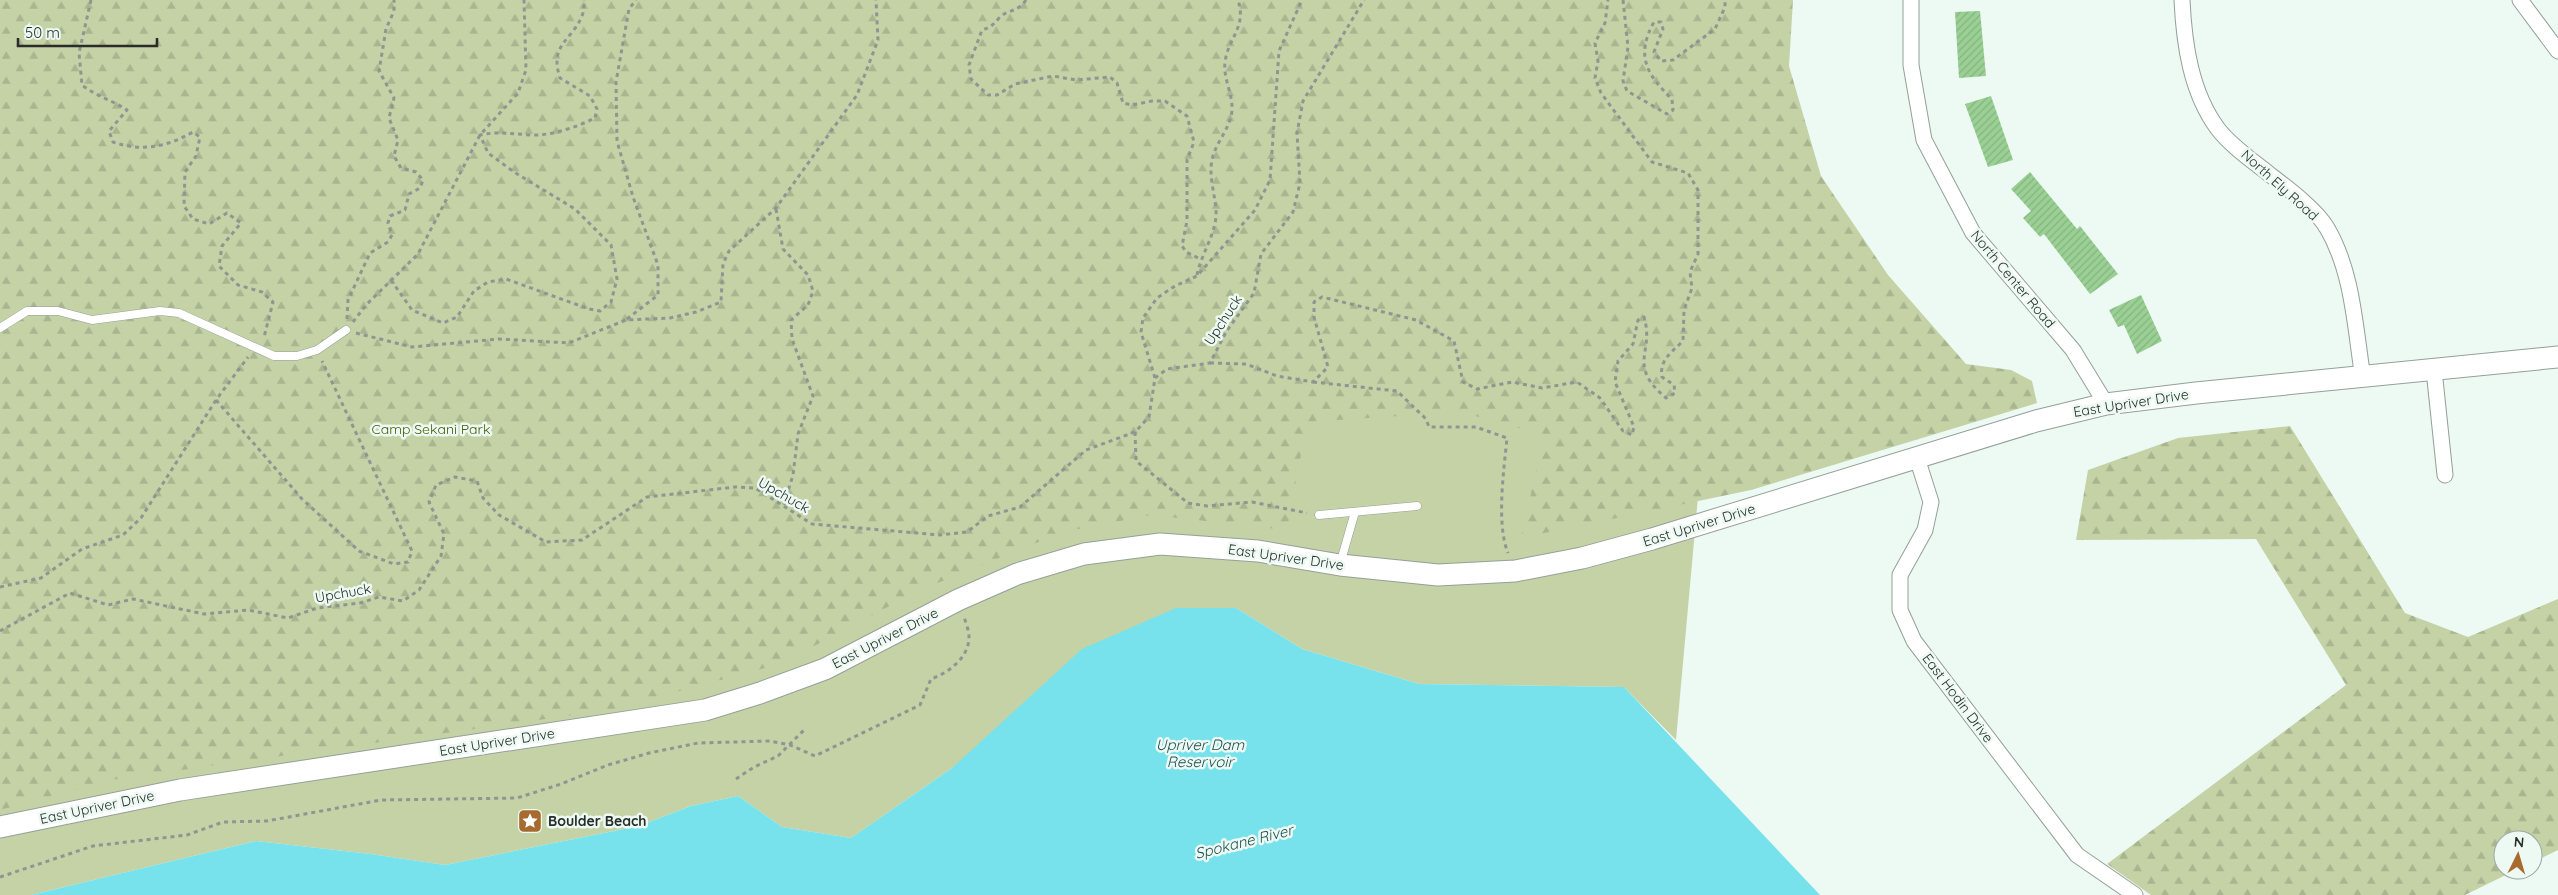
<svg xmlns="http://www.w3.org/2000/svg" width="2558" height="895" font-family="Quicksand,sans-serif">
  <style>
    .green { fill: #c4d2a6 }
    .forest { fill: url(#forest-firs) }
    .water { fill: #77e2ec }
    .building { fill: url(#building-hatch) }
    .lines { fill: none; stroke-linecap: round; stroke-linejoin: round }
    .service-casing { stroke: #94a099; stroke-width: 9 }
    .minor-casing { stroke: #94a099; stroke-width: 17 }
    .secondary-casing { stroke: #94a099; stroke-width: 23 }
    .path { stroke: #8e9692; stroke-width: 3; stroke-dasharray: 4 4; stroke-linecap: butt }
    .service { stroke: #fff; stroke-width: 8 }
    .minor { stroke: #fff; stroke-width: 15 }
    .secondary { stroke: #fff; stroke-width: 21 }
    .labels { text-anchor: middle; stroke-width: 5; stroke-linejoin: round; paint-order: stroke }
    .street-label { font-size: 14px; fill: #282d2a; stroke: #edf9f3 }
    .park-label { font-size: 14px; fill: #4a5c07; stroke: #edf9f3 }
    .poi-label { font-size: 14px; font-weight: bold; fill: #282d2a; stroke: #edf9f3; text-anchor: start }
    .water-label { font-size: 15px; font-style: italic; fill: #1f4f53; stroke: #edf9f3 }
  </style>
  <defs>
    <pattern id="forest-firs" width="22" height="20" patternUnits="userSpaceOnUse" patternTransform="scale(1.25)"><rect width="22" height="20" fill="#c4d2a6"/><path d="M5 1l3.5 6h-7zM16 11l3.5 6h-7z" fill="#a8b58f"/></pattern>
    <pattern id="building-hatch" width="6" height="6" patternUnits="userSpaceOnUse" patternTransform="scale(1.25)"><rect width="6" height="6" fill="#9ad094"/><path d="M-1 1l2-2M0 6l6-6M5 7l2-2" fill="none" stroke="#85b380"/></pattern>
  </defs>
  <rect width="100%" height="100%" fill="#edf9f3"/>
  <!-- green -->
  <polygon class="green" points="0,0 1743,0 1676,740 1624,687 1419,684 1302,649 1236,608 952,768 851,838 782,827 738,796 691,806 639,826 445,865 371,854 256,841 31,895 0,895"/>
  <!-- forest -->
  <g class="forest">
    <polygon points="0,0 1793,0 1789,66 1821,176 1888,275 1966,364 2011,370 2032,381 2037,403 1751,490 1521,538 1544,435 1461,412 1307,422 1287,530 1151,515 1063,532 918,591 780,664 609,710 110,780 0,810"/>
    <polygon points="2290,426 2405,613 2468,637 2558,599 2558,850 2533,862 2533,840 2503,840 2503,870 2516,870 2465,895 2151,895 2107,864 2346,685 2256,539 2076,540 2088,470 2178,438"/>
  </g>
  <!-- water -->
  <polygon class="water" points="1176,608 1236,608 1302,649 1419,684 1624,687 1820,895 31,895 256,841 371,854 445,865 639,826 691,806 738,796 782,827 851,838 952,768 1082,649"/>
  <!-- building -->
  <g class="building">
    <polygon points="1980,11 1986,76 1959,78 1955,12"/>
    <polygon points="1991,96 2013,160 1988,167 1965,104"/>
    <polygon points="2030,172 2077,229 2080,226 2118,274 2090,294 2044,234 2040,237 2023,218 2031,211 2011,189"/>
    <polygon points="2141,295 2162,341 2137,354 2124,325 2118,327 2109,310"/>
  </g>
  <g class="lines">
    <defs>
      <g id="service">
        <polyline points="0,328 27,311 58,311 92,320 160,311 179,313 274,356 297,356 317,350 346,330"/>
        <polyline points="1319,515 1417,506"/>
        <polyline points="1340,564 1355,512"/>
      </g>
      <g id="minor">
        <polyline points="1911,0 1911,65 1924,140 1973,233 2073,350 2106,404"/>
        <path d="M2182 0C2184 44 2191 93 2218 129 2231 146 2253 161 2269 174 2286 187 2317 210 2327 228 2353 272 2355 328 2363 378"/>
        <polyline points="2520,0 2558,51"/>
        <polyline points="2434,370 2445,475"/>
        <polyline points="1917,458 1931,502 1925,530 1900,575 1900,610 1914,641 2077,855 2135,895"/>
      </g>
      <polyline id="secondary" points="0,827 180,790 705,710 760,693 825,669 958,600 1017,574 1084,554 1160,544 1258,551 1340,565 1438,575 1515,571 1582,558 1652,539 2036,421 2106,404 2196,393 2558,357"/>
    </defs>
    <!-- service casing -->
    <use href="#service" class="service-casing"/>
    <!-- minor casing -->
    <use href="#minor" class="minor-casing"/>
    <!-- secondary casing -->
    <use href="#secondary" class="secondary-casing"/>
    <!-- path -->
    <g class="path">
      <path d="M91 0 79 53 82 85C96 96 112 100 127 110L109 131 113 142C141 152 167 147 193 132L200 137 196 156 185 172 184 206 193 219 209 224 227 213 241 223 222 246 219 266 238 285 262 292 273 302 264 337"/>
      <path d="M1026 0C1017 13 1008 9 999 18 993 25 991 27 982 30L969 65 971 79 988 95H997L1015 84 1053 76 1076 80 1110 77 1117 83 1123 103 1132 105 1152 101H1165L1187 116 1194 142 1187 160V221L1182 246 1186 252 1200 259"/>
      <path d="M1623 0 1628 47 1623 81 1627 91 1667 114 1673 110 1672 99C1647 75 1635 56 1654 22H1661L1663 29 1654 52 1661 61 1673 60 1715 29 1725 7V0"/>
      <polyline points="776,209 783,249 808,275 813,291 808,305 791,320 792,339 813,396 798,434 793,475 783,507"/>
      <path d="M1197 275C1201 255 1214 237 1216 217 1217 199 1208 178 1212 160 1215 143 1231 128 1232 110 1233 94 1223 79 1225 62 1228 38 1247 27 1238 0"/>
      <path d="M391 280 412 310 443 323 457 317 474 291 488 282 506 279 589 309 600 311 611 302 617 279 611 245 575 209 514 172 488 153 480 135C498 131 513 134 531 135 551 136 577 127 595 118L597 109 590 96 560 78C549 44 571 42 582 16 584 11 584 5 584 0"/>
      <polyline points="347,319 348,300 370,253 388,242 392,235 388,223 390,216 405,210 409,194 420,188 423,180 416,172 401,168 394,156 398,140 389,118 394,98 379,71 386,29 394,11 394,0"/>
      <polyline points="627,319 658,295 658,265 633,197 617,141 616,82 629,9 636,0"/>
      <polyline points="353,322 366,305 418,254 480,135 518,93 526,70 524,0"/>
      <polyline points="356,333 412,347 499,339 569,343 626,320 670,318 696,312 721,302 723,264 729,251 776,208 857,95 878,40 876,0"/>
      <path d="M1210 363 1246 364 1277 376 1313 382 1328 367 1314 317V302L1322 297 1416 320 1454 341 1463 382 1477 389 1512 382 1542 388 1577 382 1600 398 1623 431 1632 435 1634 427 1615 382 1618 361 1633 344 1638 320 1644 317C1655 353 1626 364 1666 398L1675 393 1674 385 1662 377C1659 360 1672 352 1683 341L1684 310 1692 288 1690 272 1698 254V190L1688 173 1652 162 1601 93 1595 78 1598 61 1595 43 1605 23 1608 0"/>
      <polyline points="1155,378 1141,332 1143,318 1157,298 1175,286 1197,276 1255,210 1270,180 1279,51 1302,0"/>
      <path d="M1313 382 1397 391 1426 419 1429 427H1476L1507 438C1504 469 1496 524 1508 553"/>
      <polyline points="216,400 302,499 359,551 394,564 408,562 412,551 322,361"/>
      <polyline points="1135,432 1136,461 1188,503 1207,506 1252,502 1307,513"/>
      <polyline points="0,587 41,578 82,549 123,535 141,518 216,400 248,357"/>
      <polyline points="0,631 70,593 108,605 133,599 204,614 248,610 288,618 317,608 360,603 379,597 403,601 419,590 441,556 444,534 429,502 436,485 455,477 477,481 483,498 499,515 546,542 582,540 647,497 735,487 755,488 812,524 940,535 967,532 988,516 1020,507 1086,450 1135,432 1149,417 1155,378 1167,369 1210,363 1226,332 1254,293 1261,254 1293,212 1300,183 1297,133 1303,101 1364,0"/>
      <polyline points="736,779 754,767 778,756 804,730"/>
      <path d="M0 877 93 846 187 835 223 822 267 821 381 800 517 798 561 784 608 765 649 753 698 743 770 741 790 745 815 756 920 705 931 679C948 673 969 658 969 637 969 631 966 623 964 617"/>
    </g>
    <!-- service -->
    <use href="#service" class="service"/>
    <!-- minor -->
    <use href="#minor" class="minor"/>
    <!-- secondary -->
    <use href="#secondary" class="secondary"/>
  </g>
  <!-- icons -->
  <defs>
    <symbol id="sight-square" viewBox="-11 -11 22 22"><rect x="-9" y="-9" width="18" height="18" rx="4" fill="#a86b2f" stroke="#edf9f3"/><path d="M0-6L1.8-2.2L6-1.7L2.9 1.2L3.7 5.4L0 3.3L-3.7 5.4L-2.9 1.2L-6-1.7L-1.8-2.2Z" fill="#fff"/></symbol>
  </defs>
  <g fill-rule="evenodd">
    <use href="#sight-square" x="516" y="807" width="28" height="28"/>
  </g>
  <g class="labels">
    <!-- street labels -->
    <g class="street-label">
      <text transform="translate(2280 185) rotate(42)" y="5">North Ely Road</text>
      <text transform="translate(2013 279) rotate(50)" y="5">North Center Road</text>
      <text transform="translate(1223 320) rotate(-57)" y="5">Upchuck</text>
      <text transform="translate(2131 403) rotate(-9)" y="5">East Upriver Drive</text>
      <text transform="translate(784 495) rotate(30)" y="5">Upchuck</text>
      <text transform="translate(1699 525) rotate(-17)" y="5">East Upriver Drive</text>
      <text transform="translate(1286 557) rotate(8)" y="5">East Upriver Drive</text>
      <text transform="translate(343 593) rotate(-10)" y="5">Upchuck</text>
      <text transform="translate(885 638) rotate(-27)" y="5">East Upriver Drive</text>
      <text transform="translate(1958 698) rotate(53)" y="5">East Hodin Drive</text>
      <text transform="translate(497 742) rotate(-9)" y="5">East Upriver Drive</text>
      <text transform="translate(97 807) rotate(-12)" y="5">East Upriver Drive</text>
    </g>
    <!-- park labels -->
    <g class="park-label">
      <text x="431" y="434">Camp Sekani Park</text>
    </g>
    <!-- poi labels -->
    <g class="poi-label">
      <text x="548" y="826">Boulder Beach</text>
    </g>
    <!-- water labels -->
    <g class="water-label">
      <text x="1200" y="750">Upriver Dam<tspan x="1200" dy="17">Reservoir</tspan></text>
      <text transform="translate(1244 842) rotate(-14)" y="5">Spokane River</text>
    </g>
  </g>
  <!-- north arrow -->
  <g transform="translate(2518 855) rotate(5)"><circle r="24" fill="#edf9f3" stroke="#9ea7a3"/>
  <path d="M0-4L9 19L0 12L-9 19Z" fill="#a86b2f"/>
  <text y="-8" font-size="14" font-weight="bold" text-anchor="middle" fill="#282d2a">N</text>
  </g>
  <!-- scale -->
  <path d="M18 38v8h139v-8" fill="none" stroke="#282d2a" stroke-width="2.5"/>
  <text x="25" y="38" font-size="15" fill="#282d2a" stroke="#edf9f3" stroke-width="4" paint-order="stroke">50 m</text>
</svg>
